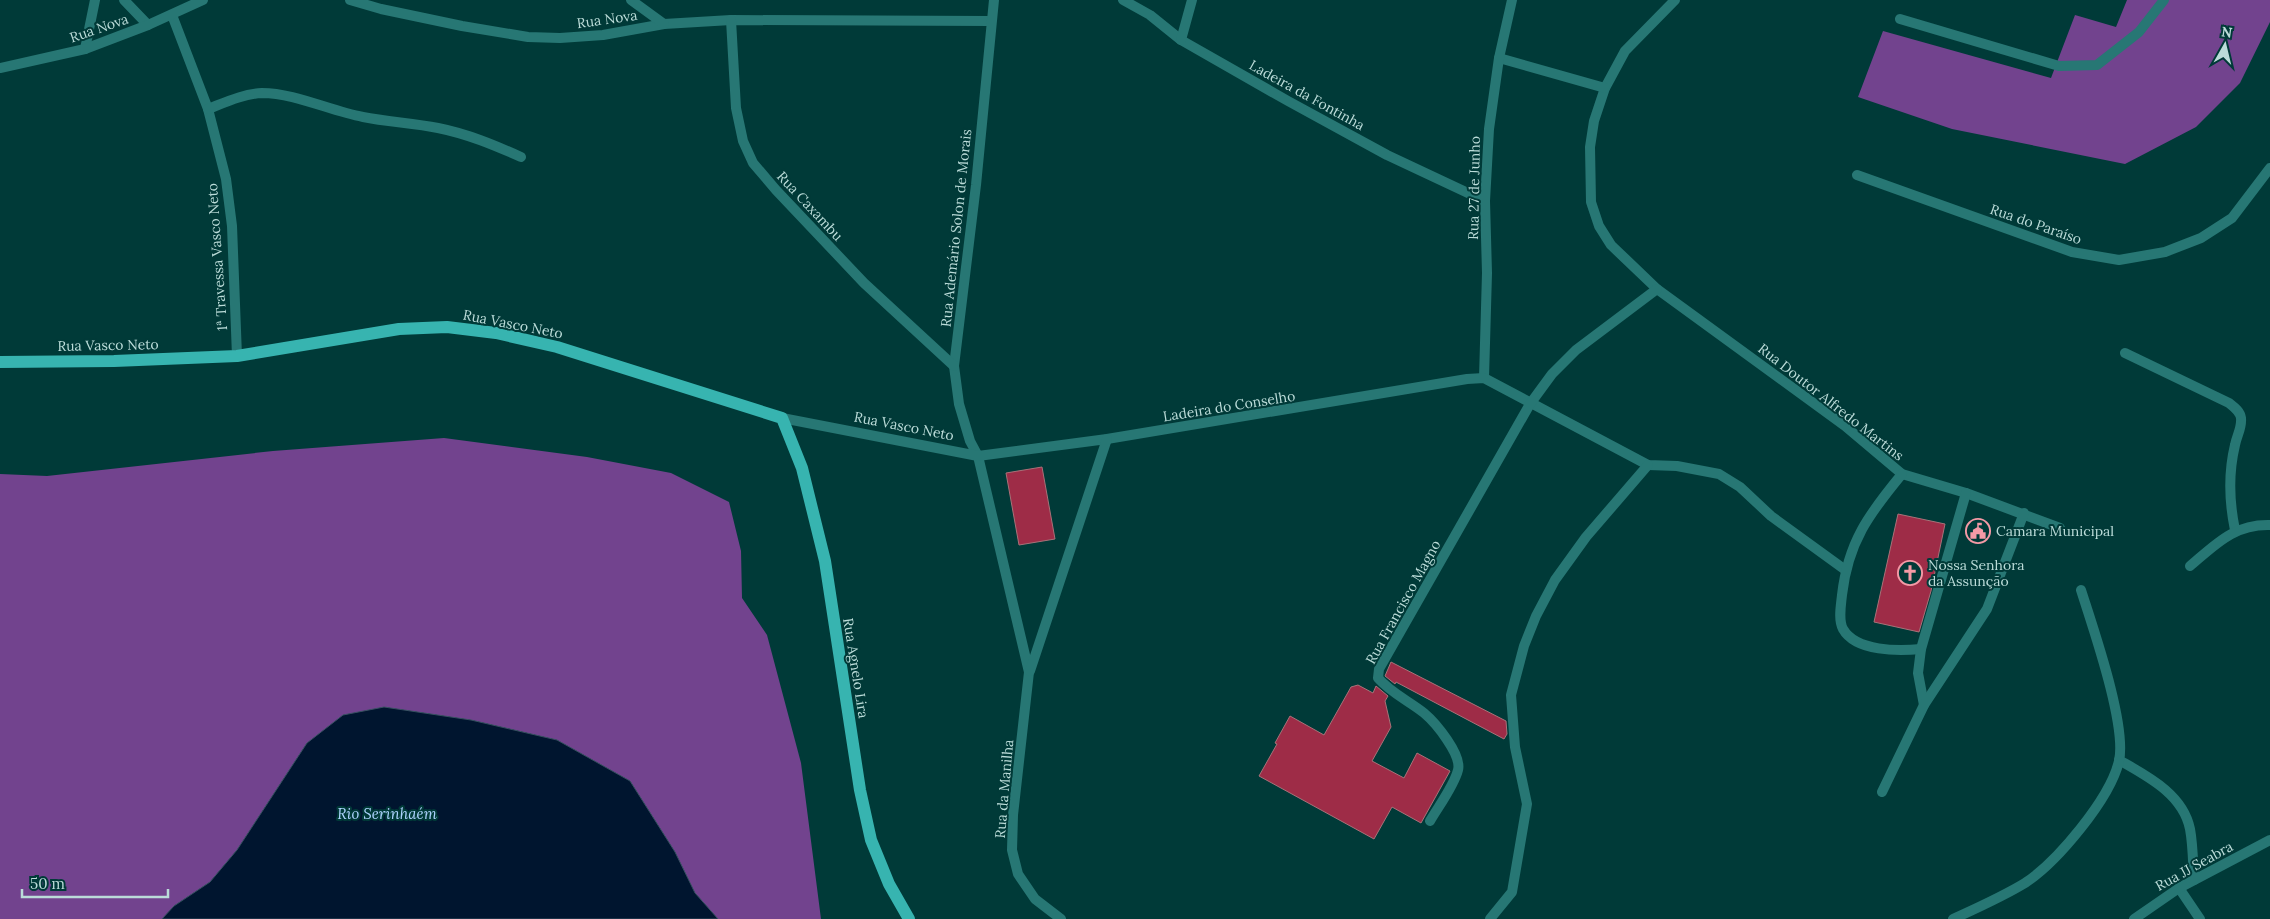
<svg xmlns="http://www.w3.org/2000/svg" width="2270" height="919" font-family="Lora,serif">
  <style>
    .green { fill: #72438e }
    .water { fill: #00152f; stroke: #385162 }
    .building { fill: #9e2c47; stroke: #a87279 }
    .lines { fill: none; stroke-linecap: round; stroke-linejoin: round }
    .service { stroke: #277774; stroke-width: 10 }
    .minor { stroke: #277774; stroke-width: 10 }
    .tertiary { stroke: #277774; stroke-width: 10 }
    .primary { stroke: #37b4b0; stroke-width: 12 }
    .labels { text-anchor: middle; stroke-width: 4; stroke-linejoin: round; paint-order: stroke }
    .street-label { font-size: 14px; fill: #bbdcd9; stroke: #003a38 }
    .poi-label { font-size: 14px; fill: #bbdcd9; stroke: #003a38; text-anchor: start }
    .water-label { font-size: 15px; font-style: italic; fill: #add3fe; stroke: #003a38 }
  </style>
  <rect width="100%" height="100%" fill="#003a38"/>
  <!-- green -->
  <g class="green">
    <polygon points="2127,0 2270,0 2270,22 2240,83 2196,127 2125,164 1952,129 1858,97 1883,31 2051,78 2075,15 2116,27"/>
    <polygon points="444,438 587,457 671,473 729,502 741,551 742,598 767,635 801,763 821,919 718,919 695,893 675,852 630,781 557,740 471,720 384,707 307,743 237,850 210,882 174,906 162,919 0,919 0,474 47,476 273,451"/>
  </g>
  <!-- water -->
  <polygon class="water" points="384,707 471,720 557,740 630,781 675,852 695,893 718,919 162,919 174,906 210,882 237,850 307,743 343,715"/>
  <!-- building -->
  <g class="building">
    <polygon points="1042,467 1055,539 1019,545 1006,473"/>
    <polygon points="1898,514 1945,524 1931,591 1919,632 1874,622"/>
    <polygon points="1391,662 1506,721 1507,734 1504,739 1396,682 1395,684 1385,676"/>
    <polygon points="1358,685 1373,693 1376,686 1388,696 1385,701 1391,727 1372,761 1404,778 1417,753 1450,771 1421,823 1392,807 1374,839 1259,776 1277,744 1275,743 1290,716 1324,735 1351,687"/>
  </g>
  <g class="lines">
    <!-- service -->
    <g class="service">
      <polyline points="1900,19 2059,66 2097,65 2139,32 2164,0"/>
      <path d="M2119 760C2147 776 2183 794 2190 829 2193 845 2193 863 2194 880"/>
      <polyline points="2179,888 2200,919"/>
    </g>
    <!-- minor -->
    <g class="minor">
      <polyline points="124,0 148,25"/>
      <polyline points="350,0 381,9 462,26 528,37 560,38 603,35 664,24 731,20 991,21"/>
      <polyline points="631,0 664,24"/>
      <polyline points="994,0 976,185 954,366 959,404 970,441 978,456 1029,672 1013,815 1012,850 1018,874 1035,899 1061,919"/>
      <polyline points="1123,0 1150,15 1181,40 1288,101 1387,155 1485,201"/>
      <polyline points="1675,0 1625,51 1605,88 1594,121 1590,147 1591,202 1599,226 1611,245 1657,289 1845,426 1902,474 1966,493 2060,528"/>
      <polyline points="172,15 208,109 226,179 232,226 237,356"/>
      <polyline points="731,20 736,108 743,141 753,163 776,190 864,283 954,366"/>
      <polyline points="1181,40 1192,0"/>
      <polyline points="85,49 95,0"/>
      <polyline points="1499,58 1605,88"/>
      <polyline points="0,68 85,49 148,25 203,0"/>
      <path d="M208 109C226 102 243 94 262 93 295 93 330 111 363 117 388 122 413 123 438 128 468 134 494 145 521 157"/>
      <polyline points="1857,175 2072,252 2119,260 2165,252 2201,238 2232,218 2270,168"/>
      <path d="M2125 353 2229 403C2234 407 2240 411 2241 418 2242 428 2237 435 2235 445 2228 474 2229 501 2235 530"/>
      <polyline points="1484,378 1487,273 1485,201 1489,129 1499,58 1512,0"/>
      <polyline points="782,418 978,456 1107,439 1467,379 1484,378 1648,465 1677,466 1719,474 1740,487 1771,516 1844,569"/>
      <path d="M1902 474C1869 514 1848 542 1842 595 1841 605 1838 620 1843 629 1856 652 1899 651 1921 649"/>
      <path d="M2190 566C2216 544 2234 524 2270 525"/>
      <polyline points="1030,671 1107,439"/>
      <polyline points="1924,705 1918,673 1921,649 1966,493"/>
      <polyline points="1882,792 1924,705 1987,609 2024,513"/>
      <path d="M1430 821C1438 807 1454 786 1458 770 1462 755 1436 723 1424 713 1409 701 1391 693 1378 678L1379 669 1530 404 1552 374 1576 350 1657 289"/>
      <polyline points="1490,919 1512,892 1527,804 1515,747 1511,695 1524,646 1536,616 1555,580 1586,537 1648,465"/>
      <path d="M1953 919C1977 908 2002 897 2025 883 2057 862 2110 799 2119 761 2127 725 2093 628 2081 590"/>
    </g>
    <!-- tertiary -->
    <polyline class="tertiary" points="2134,919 2179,888 2270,840"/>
    <!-- primary -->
    <polyline class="primary" points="0,362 114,361 237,356 399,329 447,327 496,333 557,347 782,418 802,468 825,561 860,790 871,840 889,884 909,919"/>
  </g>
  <!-- icons -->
  <defs>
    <symbol id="civic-ring" viewBox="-11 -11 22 22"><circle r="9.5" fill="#003a38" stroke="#f49aa6" stroke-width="1.5"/><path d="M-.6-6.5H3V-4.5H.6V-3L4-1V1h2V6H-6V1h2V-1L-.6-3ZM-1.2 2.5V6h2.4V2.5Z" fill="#f49aa6"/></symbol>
    <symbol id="church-ring" viewBox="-11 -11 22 22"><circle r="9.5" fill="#003a38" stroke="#f49aa6" stroke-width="1.5"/><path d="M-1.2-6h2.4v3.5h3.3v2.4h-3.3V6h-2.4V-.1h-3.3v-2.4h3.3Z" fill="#f49aa6"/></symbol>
  </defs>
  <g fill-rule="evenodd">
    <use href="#civic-ring" x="1964" y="517" width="28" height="28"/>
    <use href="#church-ring" x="1896" y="559" width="28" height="28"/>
  </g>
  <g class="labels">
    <!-- street labels -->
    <g class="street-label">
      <text transform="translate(607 19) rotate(-8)" y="5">Rua Nova</text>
      <text transform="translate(99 28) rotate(-19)" y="5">Rua Nova</text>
      <text transform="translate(1307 95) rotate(29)" y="5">Ladeira da Fontinha</text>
      <text transform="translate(1474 188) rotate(-89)" y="5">Rua 27 de Junho</text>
      <text transform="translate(810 206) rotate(47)" y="5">Rua Caxambu</text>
      <text transform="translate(2036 224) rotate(19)" y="5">Rua do Paraíso</text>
      <text transform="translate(956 228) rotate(-84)" y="5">Rua Ademário Solon de Morais</text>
      <text transform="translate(217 257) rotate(-94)" y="5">1ª Travessa Vasco Neto</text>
      <text transform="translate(513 324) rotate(11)" y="5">Rua Vasco Neto</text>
      <text transform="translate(108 345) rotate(-1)" y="5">Rua Vasco Neto</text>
      <text transform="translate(1831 402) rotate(38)" y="5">Rua Doutor Alfredo Martins</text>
      <text transform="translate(1229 406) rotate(-9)" y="5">Ladeira do Conselho</text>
      <text transform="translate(904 426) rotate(11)" y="5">Rua Vasco Neto</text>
      <text transform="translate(1403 602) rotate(-61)" y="5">Rua Francisco Magno</text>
      <text transform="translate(856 668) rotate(81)" y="5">Rua Agnelo Lira</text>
      <text transform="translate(1004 789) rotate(-85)" y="5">Rua da Manilha</text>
      <text transform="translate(2194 866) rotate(-29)" y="5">Rua JJ Seabra</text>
    </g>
    <!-- poi labels -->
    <g class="poi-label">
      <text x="1996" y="536">Camara Municipal</text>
      <text x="1928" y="570">Nossa Senhora<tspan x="1928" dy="16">da Assunção</tspan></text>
    </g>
    <!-- water labels -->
    <g class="water-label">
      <text x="387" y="819">Rio Serinhaém</text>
    </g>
  </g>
  <!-- north arrow -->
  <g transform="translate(2225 45) rotate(8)" stroke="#003a38" stroke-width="4" paint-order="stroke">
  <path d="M0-4L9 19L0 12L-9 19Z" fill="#bbdcd9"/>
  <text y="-8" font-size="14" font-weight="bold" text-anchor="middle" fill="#bbdcd9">N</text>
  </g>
  <!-- scale -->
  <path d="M22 889v8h146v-8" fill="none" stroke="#bbdcd9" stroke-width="2.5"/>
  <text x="30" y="889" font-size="15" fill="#bbdcd9" stroke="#003a38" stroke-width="4" paint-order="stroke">50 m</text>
</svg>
